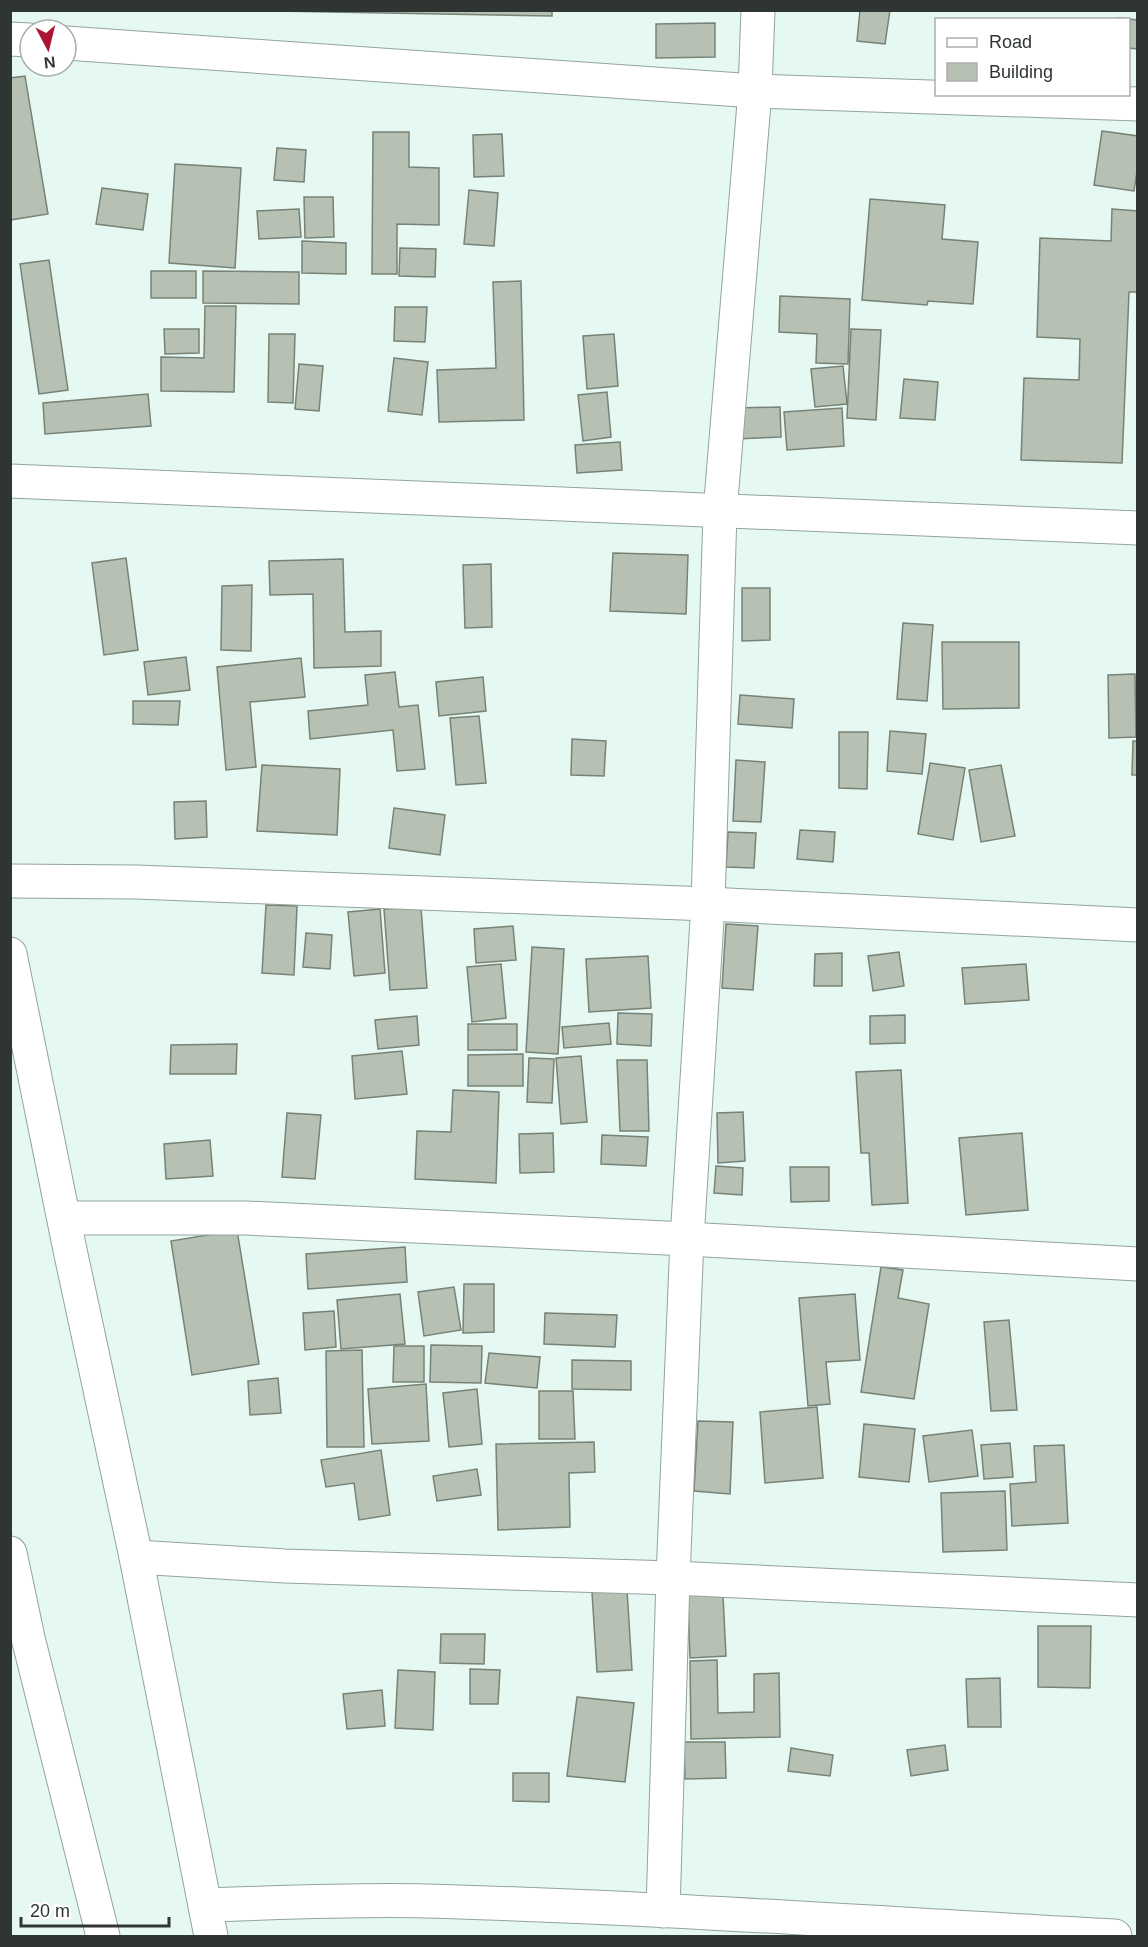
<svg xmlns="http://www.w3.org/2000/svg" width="1148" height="1947" font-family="Arial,sans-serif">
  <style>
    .building { fill: #b6c1b4; stroke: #788276; stroke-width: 1.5 }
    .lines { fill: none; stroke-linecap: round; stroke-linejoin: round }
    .minor-casing { stroke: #92a49d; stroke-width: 35 }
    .minor { stroke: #fff; stroke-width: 33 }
  </style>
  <rect width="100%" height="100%" fill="#e5f8f1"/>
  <!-- building -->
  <g class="building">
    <polygon points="275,10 552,10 552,16 275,11"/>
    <polygon points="860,10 890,10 885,44 857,41"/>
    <polygon points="1118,18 1138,20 1138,49 1128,48 1128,20"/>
    <polygon points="715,23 715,57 656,58 656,24"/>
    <polygon points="25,76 48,214 10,220 10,78"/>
    <polygon points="1102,131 1138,136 1138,165 1134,191 1094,185"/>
    <polygon points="373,132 409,132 409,167 439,168 439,225 397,224 397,274 372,274"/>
    <polygon points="502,134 504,176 474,177 473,135"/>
    <polygon points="277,148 306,150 304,182 274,180"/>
    <polygon points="175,164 241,168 235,268 169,263"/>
    <polygon points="102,188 148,194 143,230 96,224"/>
    <polygon points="469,190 498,193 494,246 464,244"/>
    <polygon points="304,197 333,197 334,237 305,238"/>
    <polygon points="870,199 945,205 942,239 978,242 973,304 928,301 927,305 862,300"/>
    <polygon points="299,209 301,237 259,239 257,211"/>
    <polygon points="1112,209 1138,211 1138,292 1129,292 1122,463 1021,460 1024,378 1079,380 1080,339 1037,337 1040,238 1111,241"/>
    <polygon points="302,241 346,243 346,274 302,273"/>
    <polygon points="400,248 436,249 435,277 399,276"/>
    <polygon points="49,260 68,390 39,394 20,264"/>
    <rect x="151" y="271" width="45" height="27"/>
    <polygon points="203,271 299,272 299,304 203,303"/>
    <polygon points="521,281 524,420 439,422 437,370 496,368 493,282"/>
    <polygon points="780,296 850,299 848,364 816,363 817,334 779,332"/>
    <polygon points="205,306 236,306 234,392 161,391 161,357 204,358"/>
    <polygon points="395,307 427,307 425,342 394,341"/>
    <polygon points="164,329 199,329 199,353 165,354"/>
    <polygon points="851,329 881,330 876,420 847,418"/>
    <polygon points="269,334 295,334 293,403 268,402"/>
    <polygon points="614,334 618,386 587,389 583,336"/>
    <polygon points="394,358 428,362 422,415 388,411"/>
    <polygon points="299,364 323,366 319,411 295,409"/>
    <polygon points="843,366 847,404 815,407 811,369"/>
    <polygon points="904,379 938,382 935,420 900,418"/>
    <polygon points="607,392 611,437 583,441 578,395"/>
    <polygon points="148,394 151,426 45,434 43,403"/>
    <polygon points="780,407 781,437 735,439 735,408"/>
    <polygon points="842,408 844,446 787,450 784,412"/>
    <polygon points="620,442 622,470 577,473 575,445"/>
    <polygon points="613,553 688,555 686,614 610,611"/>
    <polygon points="126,558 138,650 104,655 92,563"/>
    <polygon points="343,559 345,632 381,631 381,666 314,668 313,594 270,595 269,561"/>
    <polygon points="491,564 492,627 465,628 463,565"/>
    <polygon points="252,585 251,651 221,650 222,586"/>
    <polygon points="742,588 770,588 770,640 742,641"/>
    <polygon points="903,623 933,625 927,701 897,699"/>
    <polygon points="942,642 1019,642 1019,708 943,709"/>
    <polygon points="186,657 190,690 148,695 144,662"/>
    <polygon points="301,658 305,697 250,702 256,767 226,770 217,667"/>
    <polygon points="395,672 399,707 418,705 425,769 397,771 393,730 310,739 308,711 368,705 365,675"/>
    <polygon points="1135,674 1136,737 1109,738 1108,675"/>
    <polygon points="483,677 486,711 439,716 436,682"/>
    <polygon points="740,695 794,699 792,728 738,724"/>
    <polygon points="133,701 180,701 178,725 133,724"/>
    <polygon points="479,716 486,783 456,785 450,718"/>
    <polygon points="890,731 926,734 922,774 887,771"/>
    <polygon points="839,732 868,732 867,789 839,788"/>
    <polygon points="572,739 606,741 604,776 571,775"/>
    <polygon points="1133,741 1138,741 1138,775 1132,775"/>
    <polygon points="736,760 765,762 761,822 733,821"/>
    <polygon points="930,763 965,768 953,840 918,834"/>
    <polygon points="262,765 340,769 337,835 257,831"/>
    <polygon points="1001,765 1015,836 981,842 969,770"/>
    <polygon points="206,801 207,837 175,839 174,802"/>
    <polygon points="394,808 445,815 440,855 389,848"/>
    <polygon points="800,830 835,832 833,862 797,859"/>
    <polygon points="728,832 756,833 754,868 726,867"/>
    <polygon points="266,905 297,906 294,975 262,973"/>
    <polygon points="421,907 427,988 390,990 384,909"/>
    <polygon points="380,909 385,973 354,976 348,912"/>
    <polygon points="726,924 758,926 753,990 722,988"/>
    <polygon points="513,926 516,960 476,963 474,929"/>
    <polygon points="306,933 332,935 330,969 303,967"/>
    <polygon points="532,947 564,949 558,1054 526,1052"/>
    <polygon points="899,952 904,986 873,991 868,956"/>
    <polygon points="842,953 842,986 814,986 815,954"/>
    <polygon points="648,956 651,1008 589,1012 586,959"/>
    <polygon points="501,964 506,1018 472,1022 467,967"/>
    <polygon points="1026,964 1029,1000 965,1004 962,968"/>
    <polygon points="618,1013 652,1014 651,1046 617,1044"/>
    <polygon points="905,1015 905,1043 870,1044 870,1016"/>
    <polygon points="417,1016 419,1045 378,1049 375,1020"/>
    <polygon points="609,1023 611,1044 564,1048 562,1027"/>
    <rect x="468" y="1024" width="49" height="26"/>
    <polygon points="237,1044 236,1074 170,1074 171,1045"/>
    <polygon points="402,1051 407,1094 355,1099 352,1056"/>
    <polygon points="523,1054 523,1086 468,1086 468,1055"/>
    <polygon points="581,1056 587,1122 561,1124 556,1058"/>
    <polygon points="529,1058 554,1059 552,1103 527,1102"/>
    <polygon points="617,1060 647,1060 649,1131 620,1131"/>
    <polygon points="901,1070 908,1203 872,1205 869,1153 861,1153 856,1072"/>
    <polygon points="453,1090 499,1092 496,1183 415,1179 417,1131 451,1132"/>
    <polygon points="743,1112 745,1161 718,1163 717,1113"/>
    <polygon points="287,1113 321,1115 315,1179 282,1177"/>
    <polygon points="553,1133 554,1172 520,1173 519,1134"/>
    <polygon points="1022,1133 1028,1210 966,1215 959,1138"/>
    <polygon points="602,1135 648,1137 646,1166 601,1164"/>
    <polygon points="210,1140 213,1176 166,1179 164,1144"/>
    <polygon points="716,1166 743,1168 742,1195 714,1193"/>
    <polygon points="790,1167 829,1167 829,1201 791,1202"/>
    <polygon points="237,1230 259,1364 192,1375 171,1241"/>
    <polygon points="405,1247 407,1282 308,1289 306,1254"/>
    <polygon points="881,1267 903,1270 898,1298 929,1304 914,1399 861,1392"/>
    <polygon points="464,1284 494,1284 494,1332 463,1333"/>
    <polygon points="454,1287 461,1330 424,1336 418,1292"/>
    <polygon points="400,1294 405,1344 341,1349 337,1300"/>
    <polygon points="855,1294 860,1360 826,1362 830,1404 808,1406 799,1298"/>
    <polygon points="334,1311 336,1347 305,1350 303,1313"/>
    <polygon points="545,1313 617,1315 615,1347 544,1344"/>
    <polygon points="1009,1320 1017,1410 991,1411 984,1322"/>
    <polygon points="431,1345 482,1346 481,1383 430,1382"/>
    <polygon points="394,1346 424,1346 424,1382 393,1382"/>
    <polygon points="362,1350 364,1447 327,1447 326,1351"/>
    <polygon points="489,1353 540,1357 537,1388 485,1383"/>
    <polygon points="572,1360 631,1361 631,1390 572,1389"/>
    <polygon points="278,1378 281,1413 250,1415 248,1381"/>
    <polygon points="426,1384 429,1441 372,1444 368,1389"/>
    <polygon points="477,1389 482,1444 449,1447 443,1393"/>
    <polygon points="539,1391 573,1391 575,1439 539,1439"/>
    <polygon points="817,1407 823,1478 765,1483 760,1412"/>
    <polygon points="698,1421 733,1422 730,1494 694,1491"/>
    <polygon points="864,1424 915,1429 909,1482 859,1477"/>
    <polygon points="972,1430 978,1476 929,1482 923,1436"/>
    <polygon points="594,1442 595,1472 569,1473 570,1527 498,1530 496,1444"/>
    <polygon points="1010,1443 1013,1477 984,1479 981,1445"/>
    <polygon points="1064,1445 1068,1523 1012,1526 1010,1484 1036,1482 1034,1446"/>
    <polygon points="381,1450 390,1515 359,1520 354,1483 326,1487 321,1460"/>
    <polygon points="477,1469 481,1495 437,1501 433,1476"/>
    <polygon points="1005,1491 1007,1550 943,1552 941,1493"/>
    <polygon points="722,1576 726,1656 690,1658 687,1578"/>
    <polygon points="627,1590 632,1670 597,1672 592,1592"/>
    <polygon points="1038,1626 1091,1626 1090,1688 1038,1687"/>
    <polygon points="441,1634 485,1634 484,1664 440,1663"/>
    <polygon points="717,1660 718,1713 754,1712 754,1674 779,1673 780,1737 691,1739 690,1661"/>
    <polygon points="470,1669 500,1670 498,1704 470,1704"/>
    <polygon points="398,1670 435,1672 433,1730 395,1728"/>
    <polygon points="1000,1678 1001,1727 968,1727 966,1679"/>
    <polygon points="382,1690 385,1726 347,1729 343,1694"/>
    <polygon points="577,1697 634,1703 625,1782 567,1776"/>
    <polygon points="684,1742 725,1742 726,1778 685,1779"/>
    <polygon points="945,1745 948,1770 911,1776 907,1750"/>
    <polygon points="791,1748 833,1755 830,1776 788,1771"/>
    <polygon points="513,1773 549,1773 549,1802 513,1801"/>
  </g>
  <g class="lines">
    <defs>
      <g id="minor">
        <polyline points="10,39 30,40"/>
        <polyline points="66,43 755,91 1138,104"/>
        <path d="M10 481C386 495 762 514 1138 528"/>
        <polyline points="10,881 136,882 708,904 1138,925"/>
        <polyline points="10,954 70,1250 136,1557 211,1936"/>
        <polyline points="64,1218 246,1218 687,1239 1138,1264"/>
        <polyline points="10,1553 28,1638 103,1936"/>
        <polyline points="136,1557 285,1566 673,1578 1138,1600"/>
        <path d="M205 1905C278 1903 352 1899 425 1901 655 1907 885 1924 1115 1936"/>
        <polyline points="663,1911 673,1578 687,1239 708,904 720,512 755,91 758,10"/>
      </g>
    </defs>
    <!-- minor casing -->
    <use href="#minor" class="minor-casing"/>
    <!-- minor -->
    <use href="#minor" class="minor"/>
  </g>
  <!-- border -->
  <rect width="1148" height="1947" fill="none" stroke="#2e3533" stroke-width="24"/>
  <!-- legend -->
  <rect x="935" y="18" width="195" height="78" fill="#ffffff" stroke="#abaead" stroke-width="1.5"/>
  <rect x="947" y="38" width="30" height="9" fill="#ffffff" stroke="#abaead" stroke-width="1.5"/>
  <text x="989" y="48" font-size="18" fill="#2e3533">Road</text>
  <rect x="947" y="63" width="30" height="18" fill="#b6c1b4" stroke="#abaead" stroke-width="1.5"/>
  <text x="989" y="78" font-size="18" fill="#2e3533">Building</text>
  <!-- north arrow -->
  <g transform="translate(48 48) rotate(173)"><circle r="28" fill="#ffffff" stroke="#abaead" stroke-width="1.5"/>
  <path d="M0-4.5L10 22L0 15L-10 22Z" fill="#aa1332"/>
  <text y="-9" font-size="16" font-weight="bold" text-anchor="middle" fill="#2e3533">N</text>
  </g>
  <!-- scale -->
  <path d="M21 1917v9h148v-9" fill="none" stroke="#2e3533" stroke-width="3"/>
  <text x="30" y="1917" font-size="18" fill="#2e3533" stroke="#ffffff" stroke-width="4.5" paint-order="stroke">20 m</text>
</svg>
